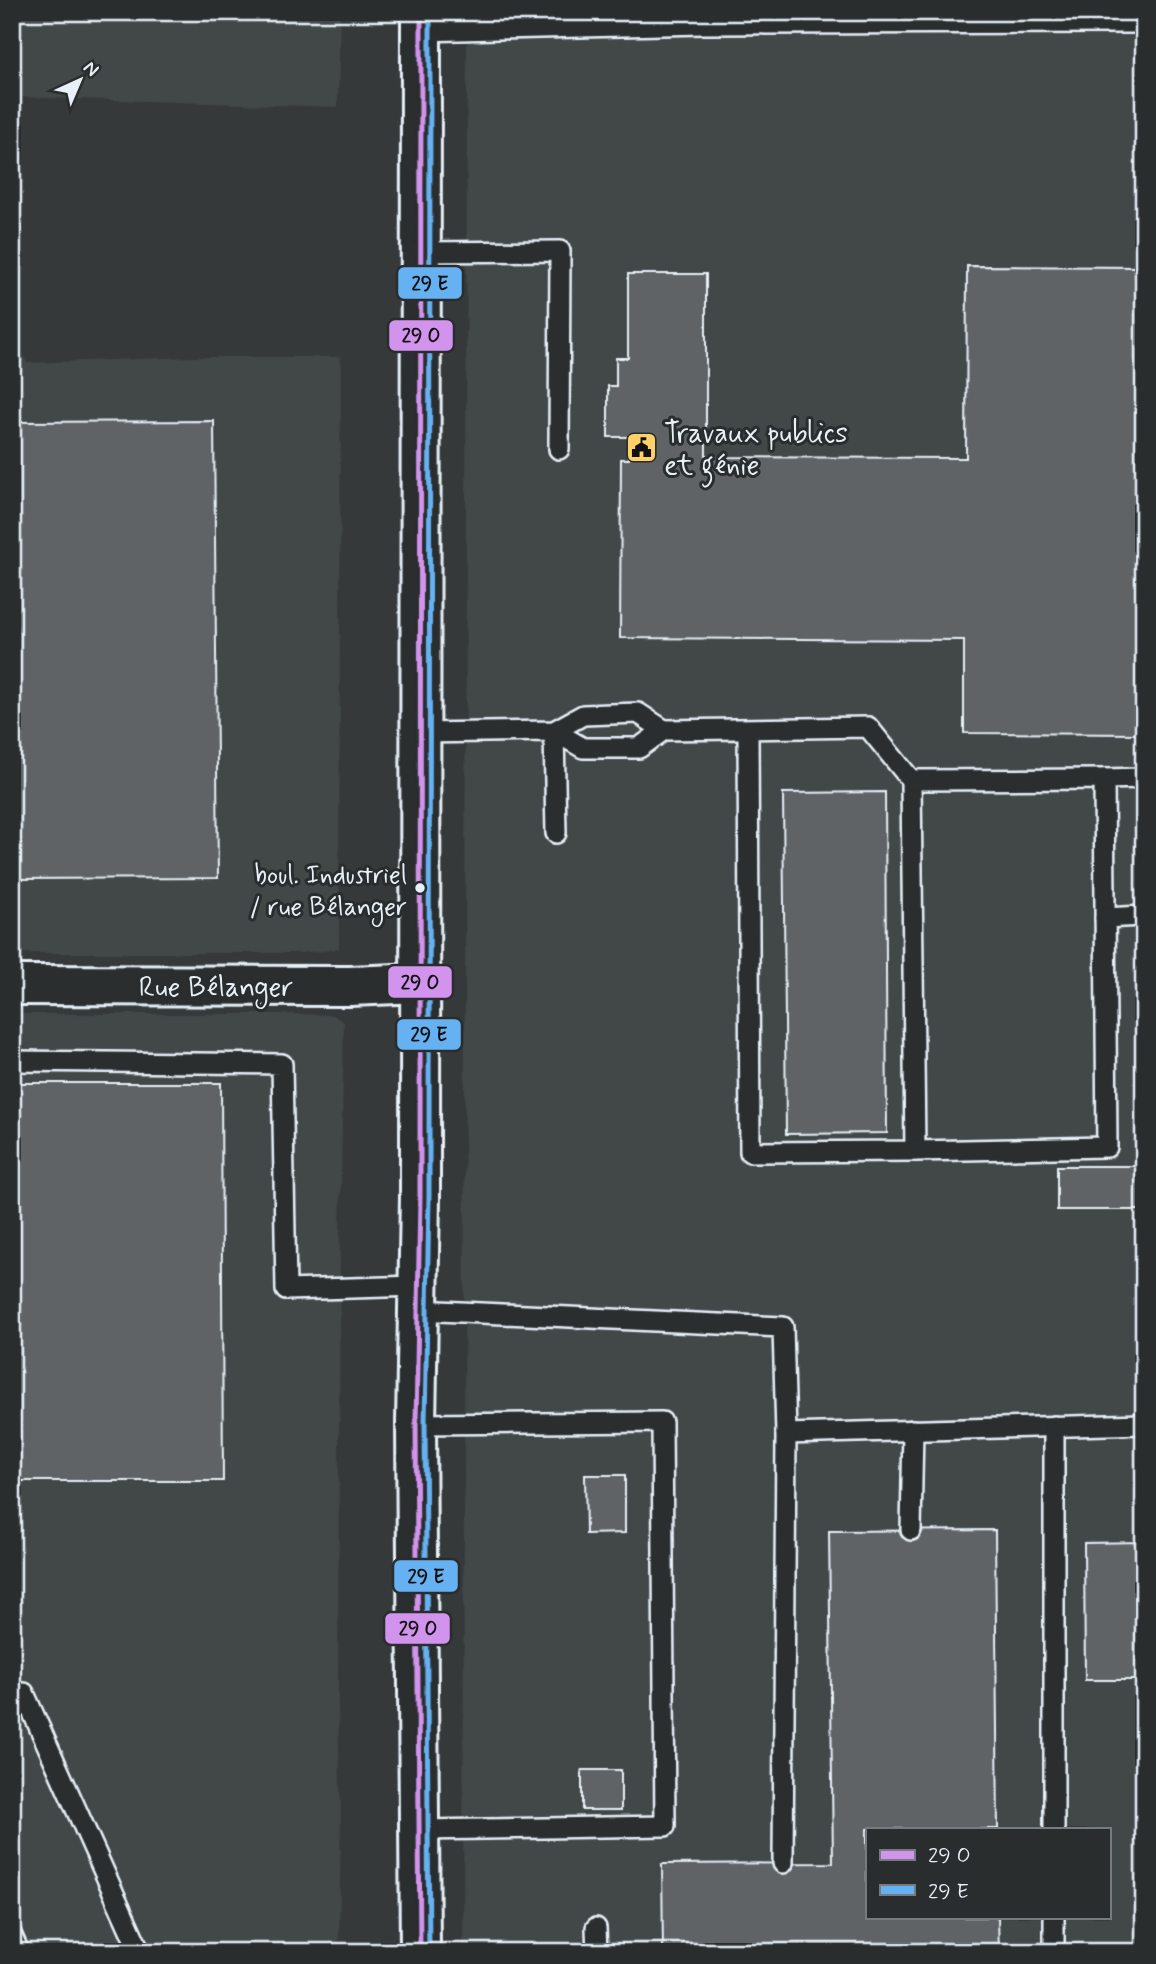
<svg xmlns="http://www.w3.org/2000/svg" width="1156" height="1964" font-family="Mynerve,sans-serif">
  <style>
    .built { fill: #424647; fill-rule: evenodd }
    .building { fill: #5f6365; stroke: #e8f1f8; stroke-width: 2 }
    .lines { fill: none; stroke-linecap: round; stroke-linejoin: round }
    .lane-casing { stroke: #e8f1f8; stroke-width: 24 }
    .secondary-casing { stroke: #e8f1f8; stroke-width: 44 }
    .lane { stroke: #2a2d2e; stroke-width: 19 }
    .secondary { stroke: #2a2d2e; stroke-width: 38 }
    .bus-1-casing { stroke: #2a2d2e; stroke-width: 10 }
    .bus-2-casing { stroke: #2a2d2e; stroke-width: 10 }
    .bus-1 { stroke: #d193ec; stroke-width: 5 }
    .bus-2 { stroke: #66b1f2; stroke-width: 5 }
    .bus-dot { fill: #e8f1f8; stroke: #2a2d2e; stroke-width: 2.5 }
    .labels { text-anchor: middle; stroke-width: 6; stroke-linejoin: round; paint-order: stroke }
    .bus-label { font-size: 26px; fill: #e8f1f8; stroke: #2a2d2e; text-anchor: end }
    .poi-label { font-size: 28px; fill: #e8f1f8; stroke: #2a2d2e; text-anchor: start }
    .street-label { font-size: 28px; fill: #e8f1f8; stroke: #2a2d2e }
    .line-badge { stroke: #2a2d2e; stroke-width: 2.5 }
    .pale-badge-label { font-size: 19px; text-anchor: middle; font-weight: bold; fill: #111 }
  </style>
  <rect width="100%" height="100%" fill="#35393a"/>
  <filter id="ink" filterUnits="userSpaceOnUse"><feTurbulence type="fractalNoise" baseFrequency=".0143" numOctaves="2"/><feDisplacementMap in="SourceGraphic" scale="14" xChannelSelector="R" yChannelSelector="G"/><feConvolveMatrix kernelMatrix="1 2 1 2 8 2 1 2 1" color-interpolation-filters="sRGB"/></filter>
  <g filter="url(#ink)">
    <!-- built -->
    <g class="built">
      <polygon points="12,12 340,12 338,107 12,97"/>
      <path d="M467 12H1144V1952H463ZM867 1829H1109V1917H867Z"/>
      <polygon points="12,333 27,363 188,357 341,357 339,948 325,951 296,953 12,953"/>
      <polygon points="12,1014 298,1014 333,1015 344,1022 340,1241 338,1707 341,1817 339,1952 12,1952"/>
    </g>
    <!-- building -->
    <g class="building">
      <polygon points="967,266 1144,267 1144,734 964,733 964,640 620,638 621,459 629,459 629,437 608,437 608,386 616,386 616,358 628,358 628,274 706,274 706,457 966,458"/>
      <polygon points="214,421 218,878 12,879 12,422"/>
      <polygon points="885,792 887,1133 786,1134 783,793"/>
      <polygon points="1142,866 1144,866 1144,969 1142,916"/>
      <polygon points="12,1083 221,1083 223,1481 12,1481"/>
      <rect x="1057" y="1166" width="87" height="44"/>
      <polygon points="585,1475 625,1475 625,1533 586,1534"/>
      <polygon points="995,1530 998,1829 867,1829 867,1917 998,1917 999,1952 663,1952 662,1864 833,1863 829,1531"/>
      <polygon points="1144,1542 1144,1680 1085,1680 1084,1543"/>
      <rect x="582" y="1770" width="39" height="40"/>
    </g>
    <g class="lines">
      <defs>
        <g id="lane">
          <polyline points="421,31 703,24 1144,23"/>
          <polyline points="421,252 560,251 559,449"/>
          <polyline points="664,730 868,727 911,780 915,1151 750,1152 748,729"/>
          <polyline points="554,731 556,833"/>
          <polyline points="421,733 554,731 583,715 638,713 664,730 639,748 583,748 554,731"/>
          <polyline points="1104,779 1144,778"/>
          <polyline points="911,780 1104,779 1107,1147 915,1151"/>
          <polyline points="1105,918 1142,916"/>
          <polyline points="12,1061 282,1064 286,1290 418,1286"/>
          <polyline points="418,1310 783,1327 786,1434 1144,1424"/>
          <polyline points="416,1424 662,1422 665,1826 420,1830"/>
          <polyline points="1054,1426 1054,1829"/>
          <polyline points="911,1530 913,1430"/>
          <polyline points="24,1693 140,1952"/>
          <polyline points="783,1863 786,1434"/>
          <polyline points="596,1928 597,1952"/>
          <polyline points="12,1936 19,1952"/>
          <polyline points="1054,1952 1054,1917"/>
        </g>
        <g id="secondary">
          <polyline points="12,985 350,986 420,983"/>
          <polyline points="420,1952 416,1424 420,1197 421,12"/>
        </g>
      </defs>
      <!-- lane casing -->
      <use href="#lane" class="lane-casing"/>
      <!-- secondary casing -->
      <use href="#secondary" class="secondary-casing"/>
      <!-- lane -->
      <use href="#lane" class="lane"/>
      <!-- secondary -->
      <use href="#secondary" class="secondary"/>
      <defs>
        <polyline id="bus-1" points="420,1952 416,1424 420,1197 421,12"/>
        <polyline id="bus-2" points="429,1952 425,1424 429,1197 430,12"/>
      </defs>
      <!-- bus-1 casing -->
      <use href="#bus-1" class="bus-1-casing"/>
      <!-- bus-2 casing -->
      <use href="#bus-2" class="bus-2-casing"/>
      <!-- bus-1 -->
      <use href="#bus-1" class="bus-1"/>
      <!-- bus-2 -->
      <use href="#bus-2" class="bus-2"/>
    </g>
  </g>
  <!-- icons -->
  <defs>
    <symbol id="civic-square" viewBox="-11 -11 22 22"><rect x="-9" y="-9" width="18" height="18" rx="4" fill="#ffd166" stroke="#2a2d2e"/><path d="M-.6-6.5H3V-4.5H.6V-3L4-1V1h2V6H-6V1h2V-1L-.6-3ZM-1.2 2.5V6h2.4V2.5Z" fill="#111"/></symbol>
  </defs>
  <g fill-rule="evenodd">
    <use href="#civic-square" x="624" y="430" width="35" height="35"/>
  </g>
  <!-- markers -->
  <circle class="bus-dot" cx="420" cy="888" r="6"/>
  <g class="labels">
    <!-- bus labels -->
    <g class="bus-label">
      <text x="407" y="883">boul. Industriel<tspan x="407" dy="32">/ rue Bélanger</tspan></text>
    </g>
    <!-- poi labels -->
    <g class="poi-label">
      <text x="664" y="442">Travaux publics<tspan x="664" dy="32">et génie</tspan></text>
    </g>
    <!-- street labels -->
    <g class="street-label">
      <text x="216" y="996">Rue Bélanger</text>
    </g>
  </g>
  <g class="line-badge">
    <rect x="397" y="266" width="66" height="34" rx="7" fill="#66b1f2"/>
    <rect x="388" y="319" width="66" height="33" rx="7" fill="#d193ec"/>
    <rect x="387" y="965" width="66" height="34" rx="7" fill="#d193ec"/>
    <rect x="396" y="1018" width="66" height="33" rx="7" fill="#66b1f2"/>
    <rect x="393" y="1559" width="66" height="34" rx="7" fill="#66b1f2"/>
    <rect x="384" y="1612" width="67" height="33" rx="7" fill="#d193ec"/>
  </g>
  <g class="pale-badge-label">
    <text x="430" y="290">29 E</text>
    <text x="421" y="342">29 O</text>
    <text x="420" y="989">29 O</text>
    <text x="429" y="1041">29 E</text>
    <text x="426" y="1583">29 E</text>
    <text x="418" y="1635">29 O</text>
  </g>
  <!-- margin -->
  <rect width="1156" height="1964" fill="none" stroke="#2a2d2e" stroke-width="42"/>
  <rect x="21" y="21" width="1114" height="1922" fill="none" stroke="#e8f1f8" stroke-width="2.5" filter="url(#ink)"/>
  <!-- legend -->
  <rect x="866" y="1828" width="245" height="91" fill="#2a2d2e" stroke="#767b7f" stroke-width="2"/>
  <rect x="880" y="1850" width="35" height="10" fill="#d193ec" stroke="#767b7f" stroke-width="2"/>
  <text x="928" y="1862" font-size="21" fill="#e8f1f8">29 O</text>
  <rect x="880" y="1885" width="35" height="10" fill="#66b1f2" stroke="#767b7f" stroke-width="2"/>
  <text x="928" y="1898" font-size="21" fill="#e8f1f8">29 E</text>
  <!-- north arrow -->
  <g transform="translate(80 80) rotate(44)" stroke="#2a2d2e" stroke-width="5" paint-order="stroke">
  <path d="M0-5L12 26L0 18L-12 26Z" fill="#e8f1f8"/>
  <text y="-10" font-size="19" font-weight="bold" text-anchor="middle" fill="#e8f1f8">N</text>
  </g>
</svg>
